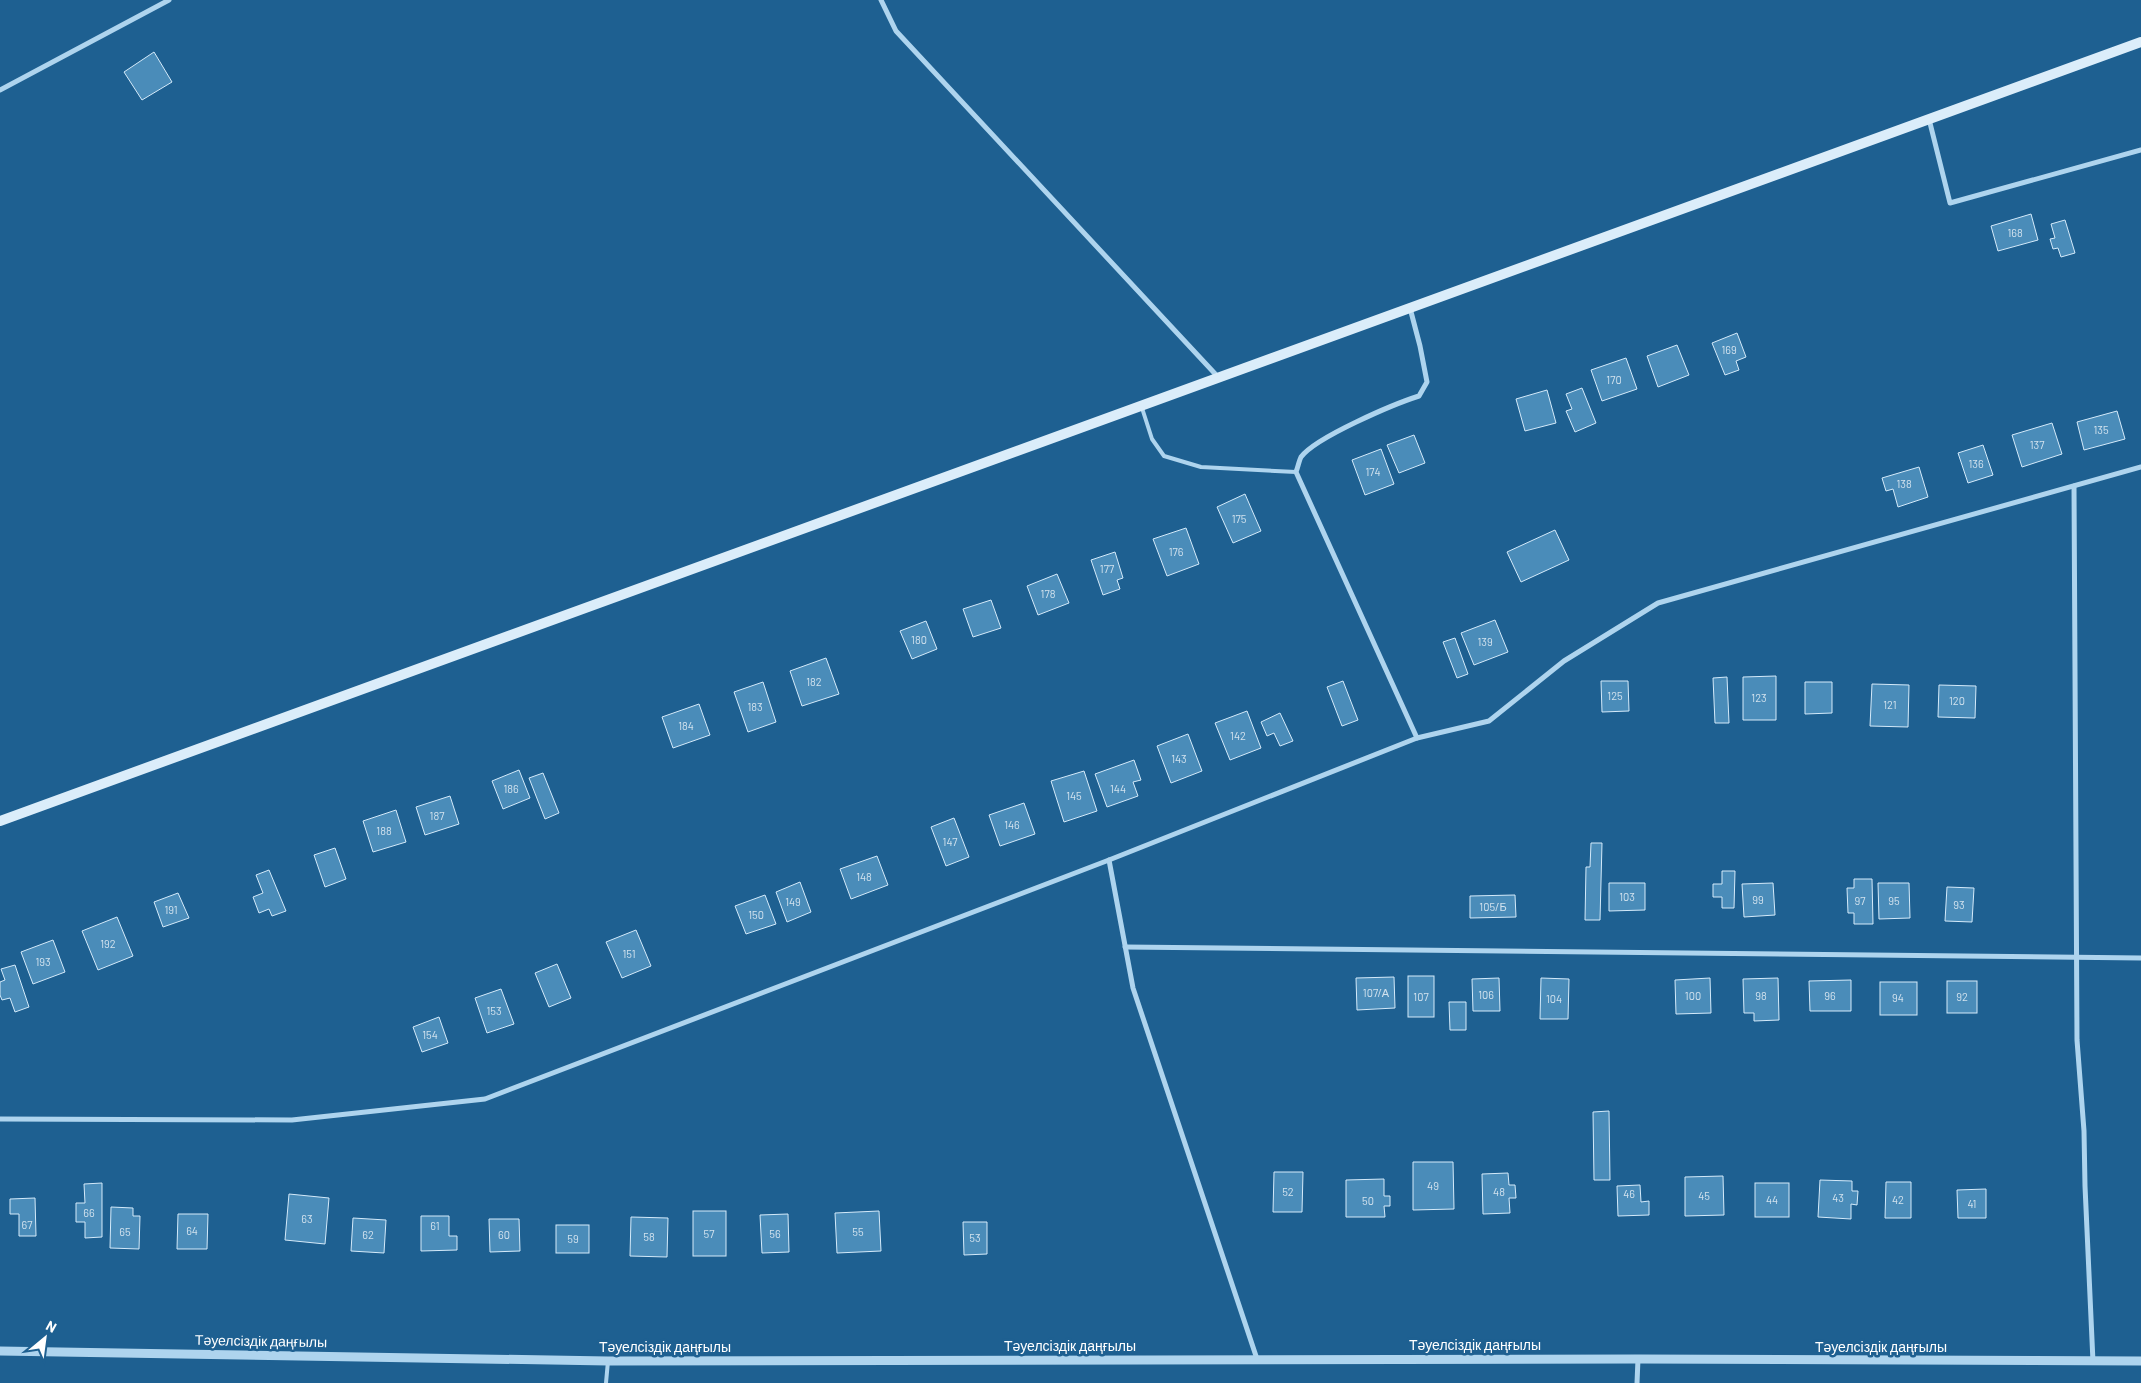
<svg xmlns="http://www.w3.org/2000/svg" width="2141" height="1383" font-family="Barlow,sans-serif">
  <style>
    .building { fill: #4a8cb9; stroke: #d4eafa }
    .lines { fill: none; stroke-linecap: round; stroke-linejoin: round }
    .service { stroke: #aed4ee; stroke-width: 4 }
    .minor { stroke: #aed4ee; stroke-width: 5 }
    .tertiary { stroke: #aed4ee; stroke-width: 9 }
    .secondary { stroke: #dbedfa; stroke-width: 10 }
    .labels { text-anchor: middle; stroke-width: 5; stroke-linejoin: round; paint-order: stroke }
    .number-label { font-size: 11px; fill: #d2e2ee }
    .street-label { font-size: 14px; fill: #fff; stroke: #1e6091 }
  </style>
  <rect width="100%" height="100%" fill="#1e6091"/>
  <!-- building -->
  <g class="building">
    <polygon points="154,52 172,82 142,100 124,72"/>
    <polygon points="2031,214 2038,240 1998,251 1991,226"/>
    <polygon points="2065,220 2075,253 2061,257 2058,248 2053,249 2050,239 2055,238 2051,224"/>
    <polygon points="1737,333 1746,357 1736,361 1739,370 1725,375 1712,343"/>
    <polygon points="1677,345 1689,375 1658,387 1647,356"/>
    <polygon points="1626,358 1637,389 1602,401 1591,370"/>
    <polygon points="1582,388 1596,423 1575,432 1566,411 1572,409 1566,394"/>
    <polygon points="1547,390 1556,423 1525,431 1516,399"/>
    <polygon points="2117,411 2125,439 2084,450 2077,422"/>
    <polygon points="2052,423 2062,454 2022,467 2012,435"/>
    <polygon points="1414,435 1425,463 1399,473 1387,445"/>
    <polygon points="1983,445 1993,475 1968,483 1958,453"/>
    <polygon points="1381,449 1394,484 1365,495 1352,460"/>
    <polygon points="1919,467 1928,497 1898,507 1893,489 1886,491 1882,478"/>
    <polygon points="1245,494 1261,531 1233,543 1217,507"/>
    <polygon points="1186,528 1199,564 1167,576 1153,539"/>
    <polygon points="1555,530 1569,560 1521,582 1507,552"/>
    <polygon points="1115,552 1123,578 1117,580 1120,589 1103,595 1091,560"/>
    <polygon points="1057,574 1069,603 1038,615 1027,586"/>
    <polygon points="991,600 1001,628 973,637 963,609"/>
    <polygon points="1495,620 1508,652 1474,665 1461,633"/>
    <polygon points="926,621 937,649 912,659 900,631"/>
    <polygon points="1455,638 1468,674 1457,678 1443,642"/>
    <polygon points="826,658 839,694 802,706 790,671"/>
    <polygon points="1776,676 1776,720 1743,720 1743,677"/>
    <polygon points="1727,677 1729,723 1715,723 1713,678"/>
    <polygon points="1343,681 1358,720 1342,726 1327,687"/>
    <polygon points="1601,681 1628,681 1629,711 1602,712"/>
    <polygon points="763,682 776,722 748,732 734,692"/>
    <polygon points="1805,682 1832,682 1832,713 1805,714"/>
    <polygon points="1872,684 1909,685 1908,727 1870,726"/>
    <polygon points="1939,685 1976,686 1975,718 1938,717"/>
    <polygon points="699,704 710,735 673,748 662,717"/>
    <polygon points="1247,711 1261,748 1230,760 1215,723"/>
    <polygon points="1280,713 1293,741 1280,746 1274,733 1267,736 1261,722"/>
    <polygon points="1188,734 1202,771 1171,783 1157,746"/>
    <polygon points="1134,760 1141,780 1133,782 1138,796 1107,807 1095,774"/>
    <polygon points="519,770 530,798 503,809 492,781"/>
    <polygon points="1084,771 1097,811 1064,822 1051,781"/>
    <polygon points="543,773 559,813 545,819 529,778"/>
    <polygon points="450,796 459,824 425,835 416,807"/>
    <polygon points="1024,803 1035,834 1000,846 989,815"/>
    <polygon points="396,810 406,842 373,852 363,821"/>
    <polygon points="954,818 969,857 946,866 931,827"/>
    <polygon points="1591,843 1602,843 1600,920 1585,920 1586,867 1590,867"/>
    <polygon points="335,848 346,879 325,887 314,855"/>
    <polygon points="877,856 888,885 851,899 840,869"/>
    <polygon points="269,870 286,911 272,916 269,909 259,913 253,897 263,893 256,875"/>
    <polygon points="1722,871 1735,871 1734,908 1722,908 1722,897 1713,897 1713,884 1722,884"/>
    <polygon points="1854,879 1872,879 1873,924 1854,924 1854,913 1848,913 1847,888 1854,888"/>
    <polygon points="800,882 811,912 787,922 776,892"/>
    <polygon points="1609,883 1645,883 1645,910 1609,911"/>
    <polygon points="1773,883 1775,915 1744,917 1742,884"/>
    <polygon points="1878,883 1909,883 1910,918 1879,919"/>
    <polygon points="1947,887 1974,888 1972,922 1945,921"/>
    <polygon points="178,893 189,918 163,927 154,902"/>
    <polygon points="765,895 776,924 746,934 735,906"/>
    <polygon points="1515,895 1516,917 1470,918 1470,896"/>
    <polygon points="117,917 133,956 98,970 82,931"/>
    <polygon points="636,930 651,966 622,978 606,942"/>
    <polygon points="53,940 65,972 33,984 21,952"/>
    <polygon points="557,964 571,998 549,1007 535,973"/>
    <polygon points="15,965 29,1007 15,1012 10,998 2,1000 0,995 0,982 5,980 1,969"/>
    <rect x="1408" y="976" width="26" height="41"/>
    <polygon points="1394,977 1395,1008 1357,1010 1356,978"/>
    <polygon points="1499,978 1500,1011 1473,1011 1472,979"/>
    <polygon points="1541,978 1569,979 1568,1019 1540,1019"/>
    <polygon points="1710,978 1711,1013 1676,1014 1675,980"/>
    <polygon points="1778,978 1779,1020 1754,1021 1754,1013 1744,1013 1743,979"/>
    <polygon points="1851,980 1851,1011 1810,1011 1809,981"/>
    <rect x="1947" y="981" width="30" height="32"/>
    <rect x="1880" y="982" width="37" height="33"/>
    <polygon points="501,989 514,1024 487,1033 475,998"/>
    <polygon points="1449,1002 1466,1002 1466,1030 1450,1030"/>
    <polygon points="439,1017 448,1043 422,1052 413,1027"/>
    <polygon points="1609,1111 1610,1180 1594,1180 1593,1112"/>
    <polygon points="1413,1162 1453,1162 1454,1209 1413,1210"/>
    <polygon points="1274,1172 1303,1172 1302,1212 1273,1212"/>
    <polygon points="1508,1173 1509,1185 1515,1185 1516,1198 1509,1198 1510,1213 1483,1214 1482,1174"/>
    <polygon points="1723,1176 1724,1215 1685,1216 1685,1177"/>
    <polygon points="1384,1179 1384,1196 1390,1196 1390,1206 1384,1206 1385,1217 1346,1217 1346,1180"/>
    <polygon points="1820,1180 1852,1181 1852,1191 1858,1191 1857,1205 1851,1204 1851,1219 1818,1217"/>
    <polygon points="1886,1182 1911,1182 1911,1218 1885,1218"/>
    <polygon points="102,1183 102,1237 85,1238 85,1222 76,1222 76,1203 85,1203 84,1184"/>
    <rect x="1755" y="1183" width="34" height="34"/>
    <polygon points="1640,1185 1641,1202 1649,1201 1649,1215 1618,1216 1617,1186"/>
    <polygon points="1986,1189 1986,1218 1958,1218 1957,1190"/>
    <polygon points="289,1194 329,1198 325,1244 285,1240"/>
    <polygon points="35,1198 36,1236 19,1236 19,1214 10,1214 10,1199"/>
    <polygon points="111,1207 133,1208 133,1216 140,1216 139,1249 110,1248"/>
    <rect x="693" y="1211" width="33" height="45"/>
    <polygon points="879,1211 881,1251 837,1253 835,1213"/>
    <polygon points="178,1214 208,1214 207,1249 177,1249"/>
    <polygon points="788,1214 789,1252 762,1253 760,1215"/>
    <polygon points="421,1216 449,1216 449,1236 457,1236 457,1250 421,1251"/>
    <polygon points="631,1217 668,1218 667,1257 630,1256"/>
    <polygon points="353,1218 386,1220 384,1253 351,1251"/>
    <polygon points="489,1219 519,1219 520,1251 490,1252"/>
    <polygon points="963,1222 987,1222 987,1254 964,1255"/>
    <rect x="556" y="1225" width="33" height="28"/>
  </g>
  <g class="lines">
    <!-- service -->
    <g class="service">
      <polyline points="1142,408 1152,439 1164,456 1201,467 1296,472"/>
      <polyline points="606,1383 608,1361"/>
    </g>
    <!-- minor -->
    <g class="minor">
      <polyline points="881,0 896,31 1219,378"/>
      <polyline points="0,90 169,0"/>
      <polyline points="1929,119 1950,203 2141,150"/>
      <path d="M1410 308 1420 346 1427 382 1419 396C1394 404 1316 437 1301 457 1299 461 1298 467 1296 472L1417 738"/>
      <polyline points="2074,486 2077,1040 2084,1131 2085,1186 2093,1362"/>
      <polyline points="1109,860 1133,988 1257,1359"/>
      <polyline points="1125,947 2141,958"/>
      <polyline points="0,1119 292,1120 485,1099 1109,860 1417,738 1489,721 1564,661 1658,603 2141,467"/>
      <polyline points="1637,1383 1638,1359"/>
    </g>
    <!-- tertiary -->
    <polyline class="tertiary" points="0,1351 608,1361 1638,1359 2141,1361"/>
    <!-- secondary -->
    <polyline class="secondary" points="0,821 2141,42"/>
  </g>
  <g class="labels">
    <!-- number labels -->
    <g class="number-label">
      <text x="2015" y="237">168</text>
      <text x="1729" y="354">169</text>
      <text x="1614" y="384">170</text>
      <text x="2101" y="434">135</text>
      <text x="2037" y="449">137</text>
      <text x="1976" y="468">136</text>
      <text x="1373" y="476">174</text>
      <text x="1904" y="488">138</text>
      <text x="1239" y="523">175</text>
      <text x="1176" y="556">176</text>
      <text x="1107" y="573">177</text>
      <text x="1048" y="598">178</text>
      <text x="919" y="644">180</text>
      <text x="1485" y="646">139</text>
      <text x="814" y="686">182</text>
      <text x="1615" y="700">125</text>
      <text x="1759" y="702">123</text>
      <text x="1957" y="705">120</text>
      <text x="1890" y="709">121</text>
      <text x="755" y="711">183</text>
      <text x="686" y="730">184</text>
      <text x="1238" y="740">142</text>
      <text x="1179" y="763">143</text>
      <text x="511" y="793">186</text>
      <text x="1118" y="793">144</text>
      <text x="1074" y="800">145</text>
      <text x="437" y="820">187</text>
      <text x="1012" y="829">146</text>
      <text x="384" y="835">188</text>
      <text x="950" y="846">147</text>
      <text x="864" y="881">148</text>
      <text x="1627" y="901">103</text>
      <text x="1758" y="904">99</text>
      <text x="1860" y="905">97</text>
      <text x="1894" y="905">95</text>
      <text x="793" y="906">149</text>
      <text x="1959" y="909">93</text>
      <text x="1493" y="911">105/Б</text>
      <text x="171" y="914">191</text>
      <text x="756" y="919">150</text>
      <text x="108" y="948">192</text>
      <text x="629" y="958">151</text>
      <text x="43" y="966">193</text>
      <text x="1376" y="997">107/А</text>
      <text x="1486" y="999">106</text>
      <text x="1693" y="1000">100</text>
      <text x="1761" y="1000">98</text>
      <text x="1830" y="1000">96</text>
      <text x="1421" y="1001">107</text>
      <text x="1962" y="1001">92</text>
      <text x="1898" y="1002">94</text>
      <text x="1554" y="1003">104</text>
      <text x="494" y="1015">153</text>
      <text x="430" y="1039">154</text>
      <text x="1433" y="1190">49</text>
      <text x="1288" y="1196">52</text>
      <text x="1499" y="1196">48</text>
      <text x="1629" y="1198">46</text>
      <text x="1704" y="1200">45</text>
      <text x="1838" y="1202">43</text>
      <text x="1772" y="1204">44</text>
      <text x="1898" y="1204">42</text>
      <text x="1368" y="1205">50</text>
      <text x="1972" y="1208">41</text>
      <text x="89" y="1217">66</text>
      <text x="307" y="1223">63</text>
      <text x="27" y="1229">67</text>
      <text x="435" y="1230">61</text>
      <text x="192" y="1235">64</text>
      <text x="125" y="1236">65</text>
      <text x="858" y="1236">55</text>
      <text x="709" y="1238">57</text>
      <text x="775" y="1238">56</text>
      <text x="368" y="1239">62</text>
      <text x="504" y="1239">60</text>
      <text x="649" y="1241">58</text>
      <text x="975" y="1242">53</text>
      <text x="573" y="1243">59</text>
    </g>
    <!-- street labels -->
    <g class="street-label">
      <text transform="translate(261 1341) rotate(1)" y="5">Тәуелсіздік даңғылы</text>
      <text x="1475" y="1350">Тәуелсіздік даңғылы</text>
      <text x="1070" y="1351">Тәуелсіздік даңғылы</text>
      <text x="665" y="1352">Тәуелсіздік даңғылы</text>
      <text x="1881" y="1352">Тәуелсіздік даңғылы</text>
    </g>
  </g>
  <!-- north arrow -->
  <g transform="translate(45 1338) rotate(29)" stroke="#1e6091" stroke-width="4" paint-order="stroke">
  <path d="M0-4L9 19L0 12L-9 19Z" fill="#ffffff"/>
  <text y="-8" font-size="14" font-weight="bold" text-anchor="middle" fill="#ffffff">N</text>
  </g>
</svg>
